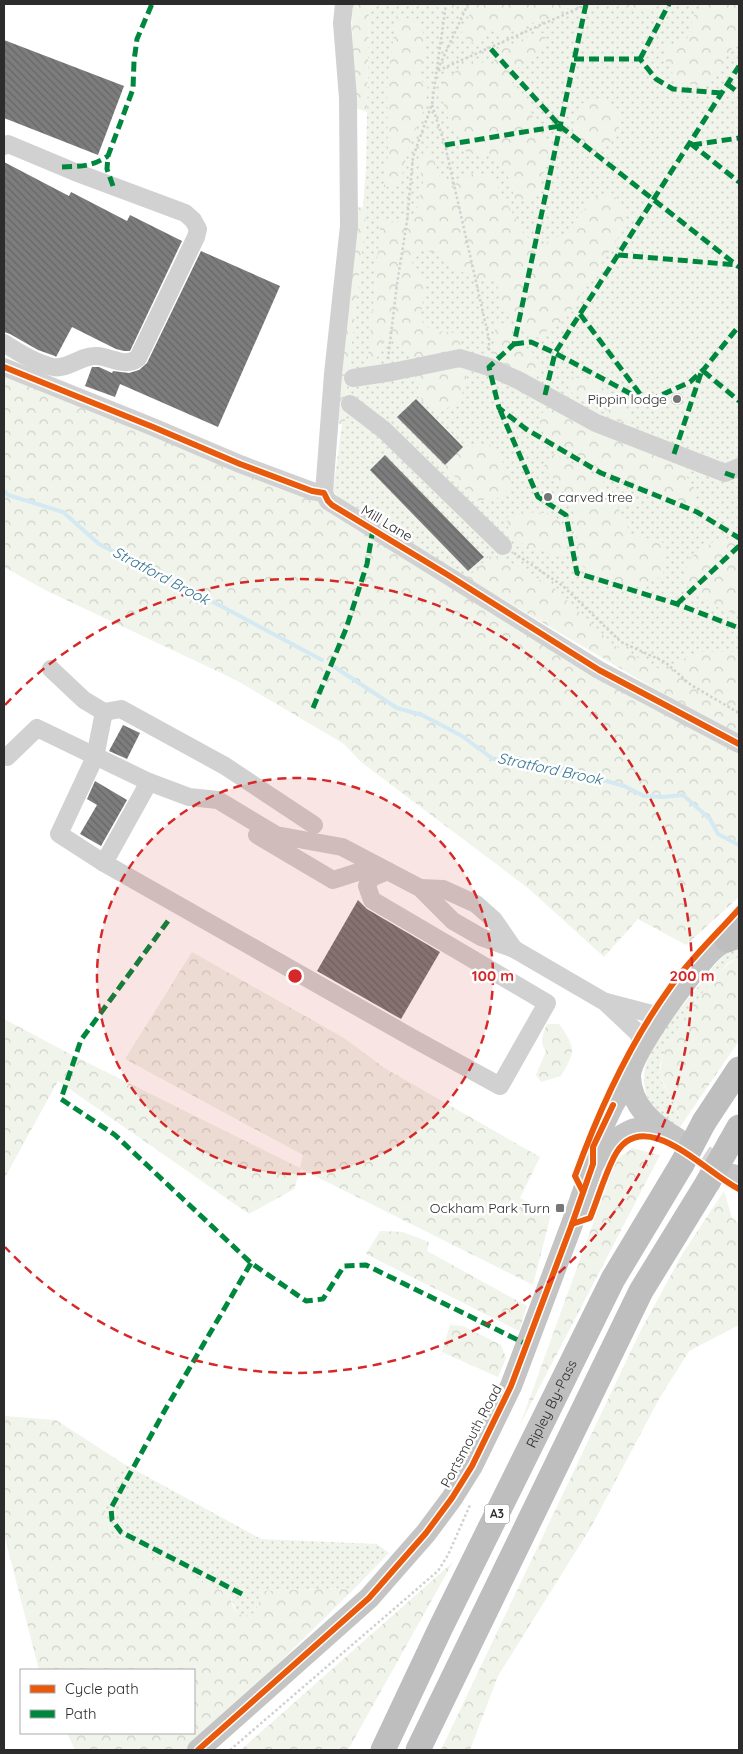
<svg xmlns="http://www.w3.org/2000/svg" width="743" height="1754" font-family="Quicksand,sans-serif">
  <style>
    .green { fill: url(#green-dots) }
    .forest { fill: url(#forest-crowns) }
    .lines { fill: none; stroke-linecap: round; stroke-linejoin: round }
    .stream { stroke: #d4e9f2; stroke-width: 4 }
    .building { fill: url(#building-back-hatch) }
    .major-tunnel { stroke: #d5d5d5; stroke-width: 22; stroke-dasharray: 22 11; stroke-linecap: butt }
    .path { stroke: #d1d1d1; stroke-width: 2.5; stroke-dasharray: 2.5 2.5; stroke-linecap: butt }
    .minor { stroke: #d1d1d1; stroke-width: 18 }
    .major { stroke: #c4c4c4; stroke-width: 22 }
    .highway { stroke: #bebebe; stroke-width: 25 }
    .highway-bridge { stroke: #bebebe; stroke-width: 25 }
    .quiet { stroke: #00873e; stroke-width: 5; stroke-dasharray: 10 5; stroke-linecap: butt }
    .cycleway-casing { stroke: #fff; stroke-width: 9 }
    .cycleway { stroke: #e8590c; stroke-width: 6 }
    .ring { fill: none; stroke: #d62828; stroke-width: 2.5; stroke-dasharray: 9 6 }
    .poi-dot { fill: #767676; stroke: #fff; stroke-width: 2 }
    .labels { text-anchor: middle; stroke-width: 5; stroke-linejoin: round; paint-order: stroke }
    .shield { fill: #fff; stroke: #6b6b6b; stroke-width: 1 }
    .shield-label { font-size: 12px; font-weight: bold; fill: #2c2c2c }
    .poi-label { font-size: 14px; fill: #2c2c2c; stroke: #fff; text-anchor: end }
    .street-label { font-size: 14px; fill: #2c2c2c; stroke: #fff }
    .water-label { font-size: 15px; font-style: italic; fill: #357693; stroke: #fff }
    .centre { fill: #d62828; stroke: #fff; stroke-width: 2.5 }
    .ring-label { font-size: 15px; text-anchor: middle; font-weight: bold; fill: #d62828; stroke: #fff; stroke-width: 5; stroke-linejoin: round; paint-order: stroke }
  </style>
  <defs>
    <pattern id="green-dots" width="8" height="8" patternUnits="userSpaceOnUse" patternTransform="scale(1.25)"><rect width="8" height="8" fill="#f0f4ea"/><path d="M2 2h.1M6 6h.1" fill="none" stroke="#ced1c9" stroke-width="1.8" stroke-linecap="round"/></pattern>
    <pattern id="forest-crowns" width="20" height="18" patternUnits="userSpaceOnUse" patternTransform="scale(1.25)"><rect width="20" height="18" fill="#f0f4ea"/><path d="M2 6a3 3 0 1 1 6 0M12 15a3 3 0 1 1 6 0" fill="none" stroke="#ced1c9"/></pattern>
    <pattern id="building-back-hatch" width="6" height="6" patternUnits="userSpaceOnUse" patternTransform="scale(1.25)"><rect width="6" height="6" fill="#7d7d7d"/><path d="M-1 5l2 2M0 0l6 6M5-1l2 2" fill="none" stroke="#676767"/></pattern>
  </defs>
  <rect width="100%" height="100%" fill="#fff"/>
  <!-- green -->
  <g class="green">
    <polygon points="369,4 739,4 739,736 664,694 352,510 333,491 342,424 345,421 347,384 366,215 363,207 366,166"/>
    <path d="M739 945V957L728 963 695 1003 663 1055 660 1065 662 1082 674 1102 682 1124 678 1131C661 1116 646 1106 644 1082 641 1052 683 1005 701 983 712 970 723 951 739 945Z"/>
    <polygon points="124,1464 261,1539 377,1544 389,1553 355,1588 261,1591 258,1606 251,1617 237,1614 230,1595 111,1535 104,1506"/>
  </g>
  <!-- forest -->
  <g class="forest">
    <polygon points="352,4 369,4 367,112 353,107"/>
    <polygon points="434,4 458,4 455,10 436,7"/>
    <polygon points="474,4 578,4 501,36 492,31 473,43 461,35"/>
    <polygon points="626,4 653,4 646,12 627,9"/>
    <polygon points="710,4 739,4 739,37 708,86 678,83 666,62 666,46 687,39 694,15"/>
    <polygon points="397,13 420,25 427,43 419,73 419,82 428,82 426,105 409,145 403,172 396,187 384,187 388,155 387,84"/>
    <polygon points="545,33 546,48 520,63 512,83 527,98 537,132 552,143 539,192 529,202 515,199 506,170 492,156 467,153 447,116 440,92 445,77 475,61 493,64 497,51 534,34"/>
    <polygon points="601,98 613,107 619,115 617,136 594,154 571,131 580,104"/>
    <polygon points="429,146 440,177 452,186 476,171 493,178 524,234 539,247 565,233 597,194 617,198 624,213 623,230 565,320 553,326 538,338 502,311 496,282 455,270 436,253 414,248 412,270 426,280 420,320 432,331 458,333 462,352 412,358 393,340 381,343 375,365 371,365 368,358 381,217 389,223 415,217 423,183 418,159"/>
    <polygon points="363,207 366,215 347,384 345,421 342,424 334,423 354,208"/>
    <polygon points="507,322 520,350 531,351 540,365 535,383 523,379 494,356 495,325"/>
    <polygon points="461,366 467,377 460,401 440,412 422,401 415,375"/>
    <polygon points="4,374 317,498 329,512 484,607 739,751 739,897 686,945 638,919 604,957 528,888 361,762 344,744 236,680 45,590 4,567"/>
    <polygon points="573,377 598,383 632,418 619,422 605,409 571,392 566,383"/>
    <polygon points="552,408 585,427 679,465 698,494 692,506 600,468 547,438 540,428 540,414"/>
    <polygon points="489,444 509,471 511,490 503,497 475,501 445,465 463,447"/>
    <polygon points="554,454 600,478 615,501 631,534 664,543 663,575 641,588 588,572 581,564 574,514 566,495 544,466"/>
    <polygon points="520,512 548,513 560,522 567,547 564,559 518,542 509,535 507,518"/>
    <polygon points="719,538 739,542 739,615 706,603 685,581 688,559"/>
    <polygon points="500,556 554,588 615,646 667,673 686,657 701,652 739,652 739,736 664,694 467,578 489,557"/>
    <polygon points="192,952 344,1038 386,1069 540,1157 520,1198 551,1214 533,1285 301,1169 294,1189 249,1214 58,1081 4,1179 4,1019 72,1055 300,1168 303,1155 125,1059"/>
    <path d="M739 957V1041L682 1124C679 1117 677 1108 674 1101 663 1082 657 1078 663 1055 673 1031 717 967 739 957Z"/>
    <path d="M547 1024H559C576 1048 576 1051 561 1076L541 1082 536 1075 546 1051C539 1042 543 1034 547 1024Z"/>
    <polygon points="632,1148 660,1155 520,1425 616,1160"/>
    <polygon points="724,1191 732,1218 739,1223 739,1325 689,1351 659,1399 591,1527 498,1676 470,1750 441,1750 641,1330 683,1253"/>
    <polygon points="380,1231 403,1232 429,1242 427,1251 527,1306 519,1331 366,1254"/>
    <polygon points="450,1325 463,1326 501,1345 506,1358 498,1377 442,1352"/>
    <polygon points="4,1416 56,1420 124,1464 104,1506 111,1535 230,1595 232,1604 237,1614 251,1616 258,1606 261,1591 355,1588 227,1714 185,1750 75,1750 67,1733 194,1733 194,1670 39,1670 4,1534"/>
    <polygon points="453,1562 348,1750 240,1750 242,1749"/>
  </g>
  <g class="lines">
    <!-- stream -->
    <g class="stream">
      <polyline points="4,491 8,495 63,512 99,544 219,605 322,660"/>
      <polyline points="333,666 397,708 422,715 462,736 493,759 565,769 624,786 644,796 662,797 683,795 710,819 718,834 739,845"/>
    </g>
  </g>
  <!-- building -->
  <g class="building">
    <polygon points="4,40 124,86 98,155 4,118"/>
    <polygon points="4,162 69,196 71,192 127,221 130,215 182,241 130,351 124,351 116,349 72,327 56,357 55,356 38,350 10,334 4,332"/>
    <polygon points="201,251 280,286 218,427 120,384 115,397 85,386 92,367 99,367 112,373 113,371 129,373 139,370 147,363"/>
    <circle cx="677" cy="399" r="6"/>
    <polygon points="416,399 463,447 445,465 397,417"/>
    <polygon points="385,455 484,557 468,571 370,470"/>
    <polygon points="123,725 140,733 127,759 109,751"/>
    <polygon points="95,781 127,800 101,846 80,834 97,805 87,799"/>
    <polygon points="358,900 367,909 440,952 401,1019 317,971"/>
  </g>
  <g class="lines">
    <!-- major-tunnel -->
    <polyline class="major-tunnel" points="676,1138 732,1174"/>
    <!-- path -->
    <g class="path">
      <polyline points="468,4 437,71 588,4"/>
      <polyline points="432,105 445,145 489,339 489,353"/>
      <polyline points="388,359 397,284 407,221 413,157 432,104 446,4"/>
      <polyline points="514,553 563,586 621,642 665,662 691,685 739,713"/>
      <polyline points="230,1750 438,1571 448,1555 470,1505"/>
    </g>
    <!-- minor -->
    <g class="minor">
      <polyline points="344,4 342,23 348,98 349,226 333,374 324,493 328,501 599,670 739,744"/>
      <path d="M4 146 8 144 75 172 185 213 193 220 198 229 196 237 138 358C126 368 111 357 97 356 81 355 67 370 53 367 35 363 18 352 4 343"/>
      <polyline points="4,367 153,427 240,464 312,491 324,493"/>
      <polyline points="353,378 392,372 460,358 489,367 518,380 596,423 725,473 739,467"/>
      <polyline points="350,404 384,430 503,546"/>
      <polyline points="51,669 84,700 104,712"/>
      <polyline points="7,757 37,728 149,782 189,797 218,800 276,835 342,847 420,888 453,921 481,937 514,949 605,1002 639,1034 641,1047"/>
      <polyline points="149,782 104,863 416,1040 500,1086 547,1003 372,900 367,886 371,878 388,871"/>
      <polyline points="257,835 333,880 377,866"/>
      <polyline points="104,863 59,834 95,757 104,712 121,709 225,766 314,825"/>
      <polyline points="420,888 443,889 476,904 494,920 514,949"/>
      <polyline points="606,1002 652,1014 663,1014"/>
    </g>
    <!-- major -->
    <g class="major">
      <path d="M676 1138C653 1124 631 1106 630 1077 629 1054 692 971 710 953 718 944 727 940 739 938"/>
      <path d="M593 1164C612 1141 626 1125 658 1127"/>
      <polyline points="733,1175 739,1178"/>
      <polyline points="198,1750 369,1598 426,1533 452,1498 472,1466 511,1386 572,1224 593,1164 593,1147 613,1105 630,1077"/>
    </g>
    <!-- highway -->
    <g class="highway">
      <polyline points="727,940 739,923"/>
      <polyline points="704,1122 739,1069"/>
      <polyline points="730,1143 739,1127"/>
      <path id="s1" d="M383 1750 441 1627 613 1279 682 1164"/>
      <polyline points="418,1750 641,1291 708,1182"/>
    </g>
    <!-- highway-bridge -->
    <g class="highway-bridge">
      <polyline points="682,1164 704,1122"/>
      <polyline points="708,1182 730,1143"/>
    </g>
    <!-- quiet -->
    <g class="quiet">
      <polyline points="586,4 514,344 489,367 499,408 526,429 601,473 697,512 739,538"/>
      <polyline points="574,59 640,59 656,79 673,89 722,93"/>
      <polyline points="640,59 669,4"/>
      <polyline points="727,84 739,93"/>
      <polyline points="560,126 739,267"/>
      <polyline points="690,143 739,182"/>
      <polyline points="445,145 560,126 490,48"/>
      <polyline points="692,145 739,138"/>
      <path d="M62 167C82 166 91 167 108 156"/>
      <polyline points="113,186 107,169 108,156 133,89 134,61 137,39 152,4"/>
      <polyline points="618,255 737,265"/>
      <polyline points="580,314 643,398"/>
      <polyline points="514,344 531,342 555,353 646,402 690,382 704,369 739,326"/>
      <polyline points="545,395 555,353 739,66"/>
      <polyline points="500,410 538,497 566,515 577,573 677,604 739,628"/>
      <polyline points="674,454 702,370 739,401"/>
      <polyline points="725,473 739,478"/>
      <polyline points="677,604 739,546"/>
      <polyline points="313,708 346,629 367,564 373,529"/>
      <polyline points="168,921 81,1040 61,1099 115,1135 251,1263 306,1301 323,1299 344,1266 366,1265 528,1345"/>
      <polyline points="242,1594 121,1532 112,1520 111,1508 165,1410 251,1263"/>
    </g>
    <defs>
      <g id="cycleway">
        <polyline points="4,367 153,427 240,464 312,491 324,493 328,501 332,505 448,575 599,670 739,744"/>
        <path d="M583 1192 575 1176C599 1110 628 1046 669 989 689 960 716 935 739 909"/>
        <path d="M572 1224 590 1218C598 1198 604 1177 614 1157 642 1101 707 1174 739 1189"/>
        <polyline points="198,1750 369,1598 426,1533 452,1498 472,1466 511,1386 572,1224 593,1164 593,1147 613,1105"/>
      </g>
    </defs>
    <!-- cycleway casing -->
    <use href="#cycleway" class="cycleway-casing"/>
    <!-- cycleway -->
    <use href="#cycleway" class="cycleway"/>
  </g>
  <!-- distance rings -->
  <circle cx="295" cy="976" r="198" fill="#d62828" fill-opacity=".12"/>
  <g class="ring">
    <circle cx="295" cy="976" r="198"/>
    <path d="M5 705A397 397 0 1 1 5 1247"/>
  </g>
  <!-- markers -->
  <g class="poi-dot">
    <circle cx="677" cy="399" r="5"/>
    <circle cx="548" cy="497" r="5"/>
    <rect x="555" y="1203" width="10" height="10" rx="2.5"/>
  </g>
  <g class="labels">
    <!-- shield labels -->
    <rect class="shield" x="484.5" y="1504.5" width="25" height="19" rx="4"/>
    <g class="shield-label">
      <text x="497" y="1518">A3</text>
    </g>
    <!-- poi labels -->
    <g class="poi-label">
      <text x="667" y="404">Pippin lodge</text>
      <text x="558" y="502" text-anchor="start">carved tree</text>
      <text x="550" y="1213">Ockham Park Turn</text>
    </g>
    <!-- street labels -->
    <g class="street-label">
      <text transform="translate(387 523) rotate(31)" y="5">Mill Lane</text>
      <text dy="5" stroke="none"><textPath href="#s1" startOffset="385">Ripley By-Pass</textPath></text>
      <text transform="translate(471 1436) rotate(-62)" y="5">Portsmouth Road</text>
    </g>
    <!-- water labels -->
    <g class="water-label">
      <text transform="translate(161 576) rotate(28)" y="5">Stratford Brook</text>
      <text transform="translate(550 769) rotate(12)" y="5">Stratford Brook</text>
    </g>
  </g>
  <circle cx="295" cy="976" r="8" class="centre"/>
  <g class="ring-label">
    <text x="493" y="981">100 m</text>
    <text x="692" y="981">200 m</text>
  </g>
  <!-- border -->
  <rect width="743" height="1754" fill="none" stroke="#2c2c2c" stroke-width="10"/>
  <!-- legend -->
  <rect x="20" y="1669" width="175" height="65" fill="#ffffff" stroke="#ababab"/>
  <rect x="30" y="1685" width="25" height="8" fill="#e8590c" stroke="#ababab"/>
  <text x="65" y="1694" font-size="15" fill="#2c2c2c">Cycle path</text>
  <rect x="30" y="1710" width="25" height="8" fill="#00873e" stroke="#ababab"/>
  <text x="65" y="1719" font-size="15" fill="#2c2c2c">Path</text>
</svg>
